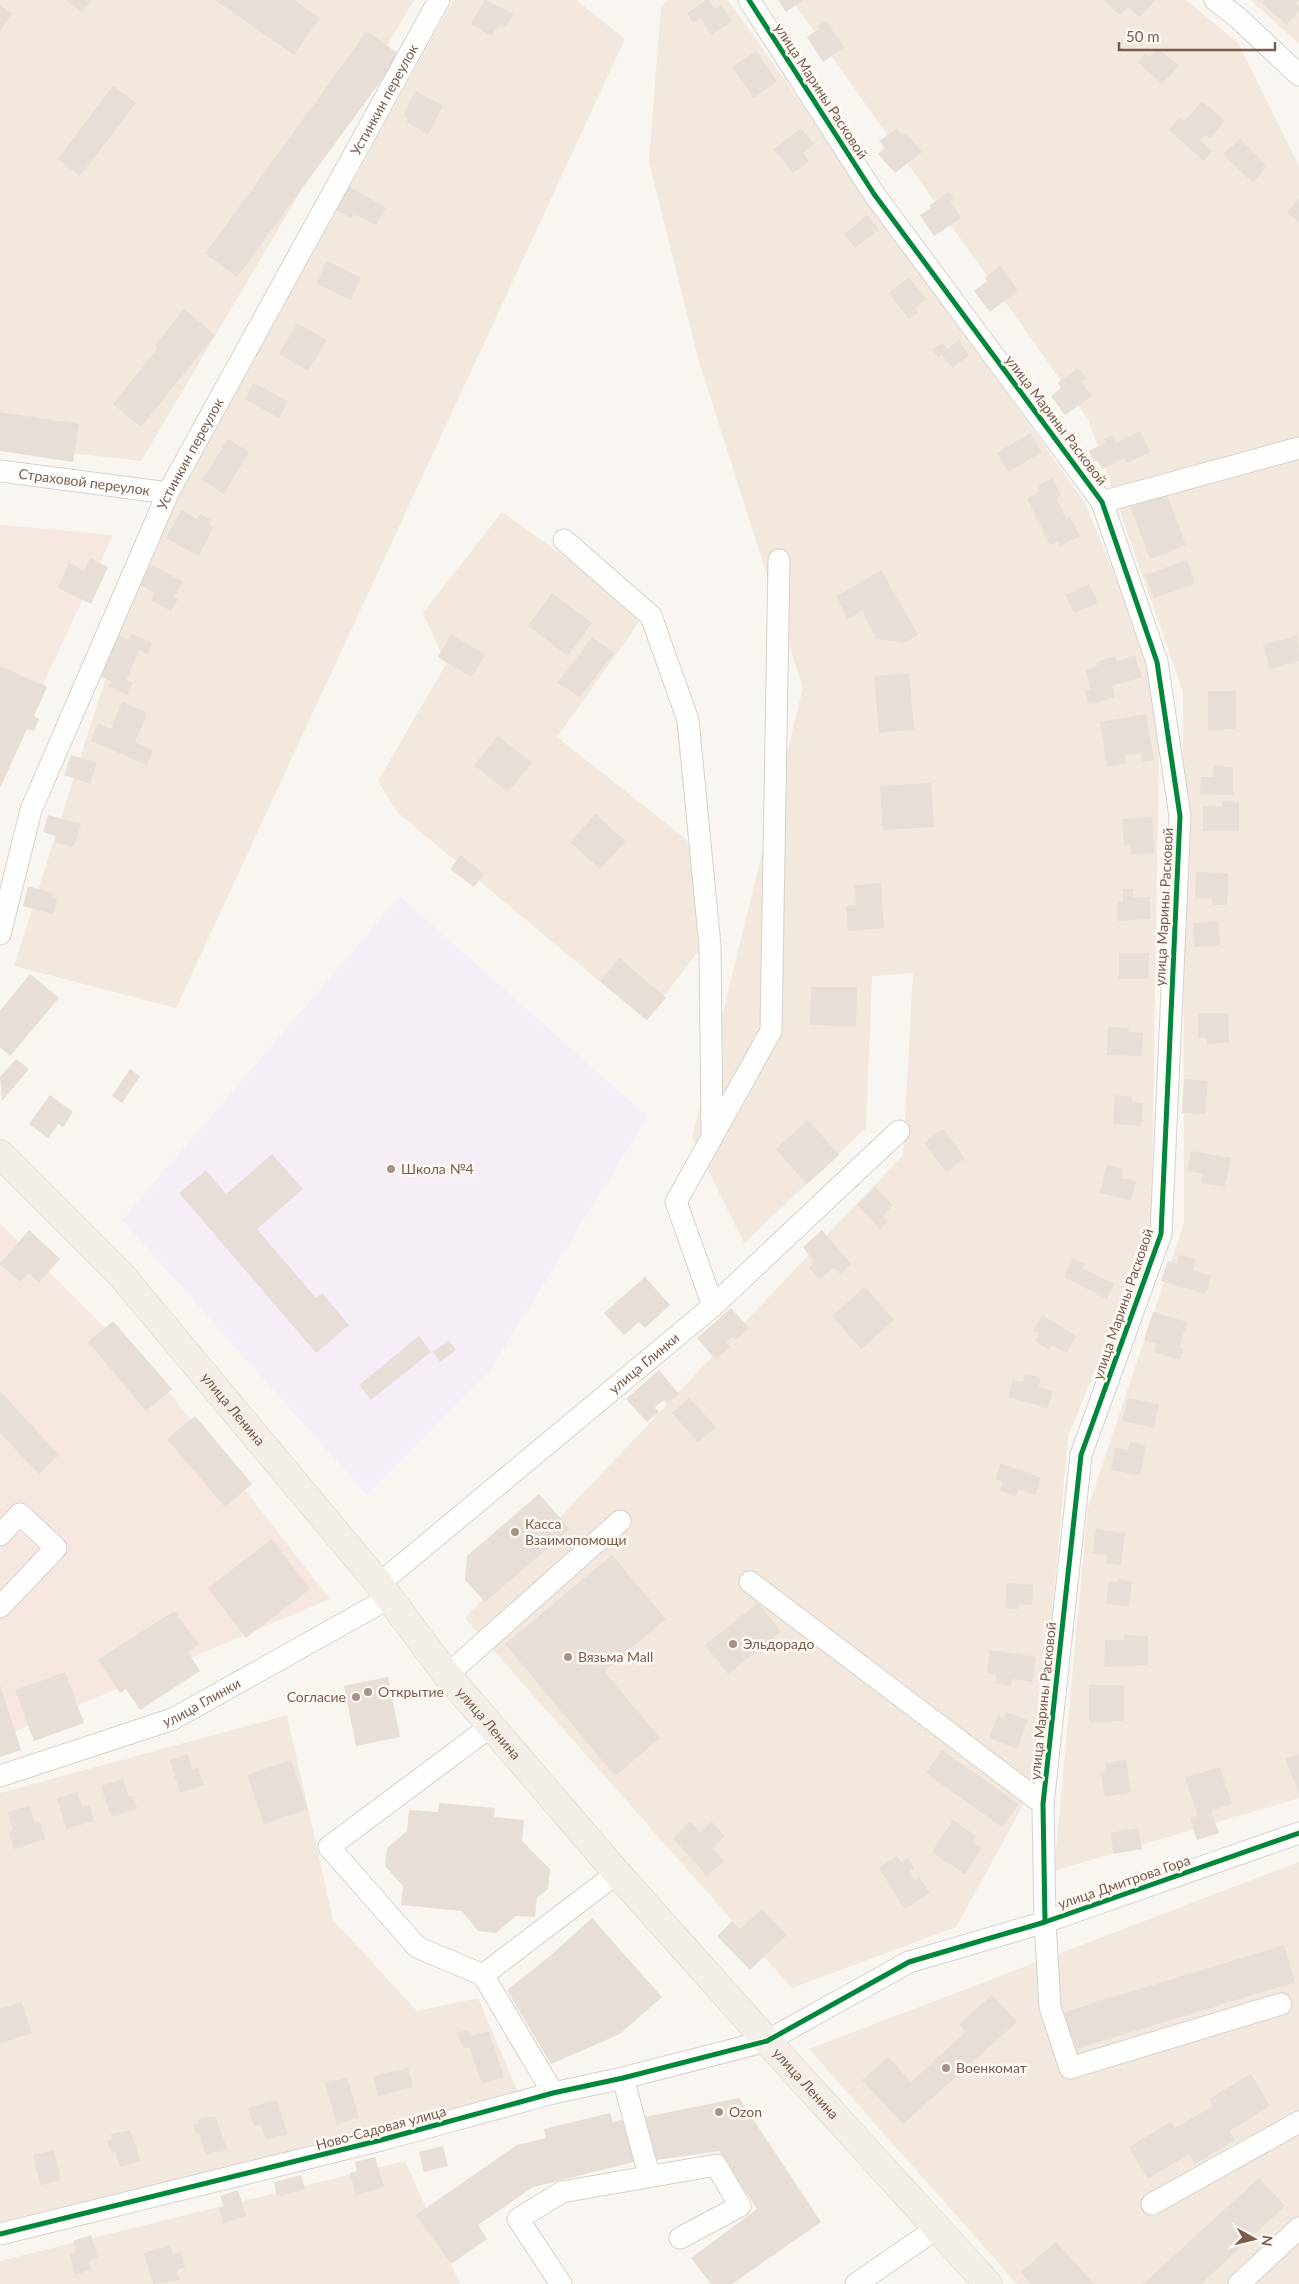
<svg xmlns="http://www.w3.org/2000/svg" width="1299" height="2284" font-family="Lato,sans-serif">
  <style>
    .residential { fill: #f2e8de }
    .commercial { fill: #f6e8e1 }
    .education { fill: #f6eef6 }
    .building { fill: #e6ded7 }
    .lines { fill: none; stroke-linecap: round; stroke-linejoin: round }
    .minor-casing { stroke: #d7d1cb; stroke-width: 23 }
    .major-casing { stroke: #dad1cc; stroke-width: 29 }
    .minor { stroke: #fefefd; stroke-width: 21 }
    .major { stroke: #f3eee8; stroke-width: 28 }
    .cycleway-casing { stroke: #fffaf3; stroke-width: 8 }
    .cycleway { stroke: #00873e; stroke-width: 5 }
    .poi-dot { fill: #a69286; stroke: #fffaf3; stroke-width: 2 }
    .labels { text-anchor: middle; stroke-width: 5; stroke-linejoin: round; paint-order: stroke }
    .street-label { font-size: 14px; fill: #7a5c4d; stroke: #fffaf3 }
    .poi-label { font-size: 14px; fill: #7a5c4d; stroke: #fffaf3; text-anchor: start }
  </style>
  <rect width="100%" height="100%" fill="#f9f5f0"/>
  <!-- residential -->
  <g class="residential">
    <polygon points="0,0 414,0 141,461 0,445"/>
    <polygon points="453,0 576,0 625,39 176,1008 14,966 142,563"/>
    <polygon points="667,0 728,0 1085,503 1160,686 1151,1231 1068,1437 1037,1780 956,1927 792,1988 465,1618 903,1155 913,973 872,976 866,1128 744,1243 692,1138 803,688 700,365 649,161 661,7"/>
    <polygon points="792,0 1186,0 1238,43 1299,166 1299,1798 1054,1871 1088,1507 1184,1223 1183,692 1088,419"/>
    <polygon points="1251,0 1299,0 1299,44"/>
    <polygon points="502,512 645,614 557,737 687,840 710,936 646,1020 397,812 378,781 446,664 423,613"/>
    <polygon points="287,1715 333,1920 417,2011 478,1998 519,2095 0,2223 0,1793"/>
    <polygon points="1299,1862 1299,2284 1017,2284 809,2049"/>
    <polygon points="405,2161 460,2284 0,2284 0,2261"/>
  </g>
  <!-- commercial -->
  <g class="commercial">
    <polygon points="0,525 113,535 0,776"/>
    <polygon points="0,1223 164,1386 330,1599 0,1738"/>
  </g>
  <!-- education -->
  <polygon class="education" points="400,896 648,1117 489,1372 367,1495 122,1220"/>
  <!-- building -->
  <g class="building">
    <polygon points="66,0 92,0 82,12"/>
    <polygon points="215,0 294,0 320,18 294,55"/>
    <polygon points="485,0 514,14 506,27 499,24 491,36 471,24"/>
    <polygon points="707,0 709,0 715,9 721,5 732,21 712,35 701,18 693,23 687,13"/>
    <polygon points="778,0 803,0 786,12"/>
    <polygon points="1103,0 1155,0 1140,17 1127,7 1120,15"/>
    <polygon points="1265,0 1299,0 1296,3 1299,7 1299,11 1287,25 1262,3"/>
    <polygon points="0,5 12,14 0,31"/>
    <polygon points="826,21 844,47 823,62 807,37 820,29 818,26"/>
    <polygon points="367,31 400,55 237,277 205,254"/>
    <polygon points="1157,48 1179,66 1162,84 1138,62 1145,53 1150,57"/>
    <polygon points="756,51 777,81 754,98 732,67"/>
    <polygon points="113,86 136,103 80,176 58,159"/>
    <polygon points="416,91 443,106 428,134 406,122 408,118 403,115"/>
    <polygon points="1202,101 1225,121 1210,138 1205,135 1200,140 1212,151 1204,161 1169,130 1180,117 1185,121"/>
    <polygon points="801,128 814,144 803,153 809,161 793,173 774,149"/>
    <polygon points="896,129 902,135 906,133 922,152 895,173 878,154 885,148 879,141"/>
    <polygon points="1240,139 1267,166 1253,183 1223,154"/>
    <polygon points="348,186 386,208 376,225 353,213 351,218 334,209"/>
    <polygon points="949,192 954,198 950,201 961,218 934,236 920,215 931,208 929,206"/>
    <polygon points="1299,199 1299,223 1287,212"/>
    <polygon points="868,215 879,230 855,248 844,234"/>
    <polygon points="327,261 361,278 351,300 316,283"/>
    <polygon points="1000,266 1018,290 990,312 974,291 987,281 985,278"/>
    <polygon points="909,277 926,299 915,308 918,313 909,319 889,293"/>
    <polygon points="184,309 215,335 141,427 113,404 158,348 155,345"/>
    <polygon points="297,323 326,340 308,371 279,354"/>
    <polygon points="959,340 969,355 952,368 942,355 938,358 932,350 942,343 947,349"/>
    <polygon points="1078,368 1086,378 1081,382 1092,396 1065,415 1051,396 1061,388 1058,383"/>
    <polygon points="254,383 288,401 279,418 245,399"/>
    <polygon points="0,412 79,424 73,462 0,451"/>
    <polygon points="1140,431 1150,452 1127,463 1125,458 1102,469 1097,460 1094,462 1089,451 1106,443 1104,439 1113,435 1116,442"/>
    <polygon points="1030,433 1041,452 1009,472 997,453"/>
    <polygon points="228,439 249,452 224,494 202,480"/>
    <polygon points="1052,478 1061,495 1056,498 1066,519 1070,517 1080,536 1060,546 1058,541 1050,545 1027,499 1040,491 1037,486"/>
    <polygon points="1166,493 1186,545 1150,559 1130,507"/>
    <polygon points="182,510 197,519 200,514 211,520 209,524 214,527 198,556 166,538"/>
    <polygon points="90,558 108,567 91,604 58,588 69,563 84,570"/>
    <polygon points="1187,560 1195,583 1154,598 1145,575"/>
    <polygon points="151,564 183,582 174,597 178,599 171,611 151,600 155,593 140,585"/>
    <polygon points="881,570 918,635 904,643 877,639 862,611 848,619 836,597"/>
    <polygon points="1089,584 1098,603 1074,613 1066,595"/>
    <polygon points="552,593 592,623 568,656 528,626"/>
    <polygon points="131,634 152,643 148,654 139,650 126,680 133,683 127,695 108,686 111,681 100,676 118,635 128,640"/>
    <polygon points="451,634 485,655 471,677 438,657"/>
    <polygon points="1298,635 1299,661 1270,669 1263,645"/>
    <polygon points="592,637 614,653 580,697 558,683"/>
    <polygon points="1115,656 1117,661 1135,656 1142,677 1112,686 1115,697 1089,705 1085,691 1091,689 1085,670 1097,666 1096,662"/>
    <polygon points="0,666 47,687 34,716 39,719 34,731 27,729 0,788"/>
    <polygon points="909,673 914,729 879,733 874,676"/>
    <polygon points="1208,691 1236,691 1236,729 1208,730"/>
    <polygon points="122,702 147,713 135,742 153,750 147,765 91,741 98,723 111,729"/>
    <polygon points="1146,714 1154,760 1143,762 1141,753 1125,755 1126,764 1107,767 1100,722"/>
    <polygon points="498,736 532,763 508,792 474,765"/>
    <polygon points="71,755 97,763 90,784 64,775"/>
    <polygon points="1213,766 1233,767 1233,795 1200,794 1201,777 1213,777"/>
    <polygon points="931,783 934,827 883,830 880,786"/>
    <polygon points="1222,801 1239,802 1239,831 1203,831 1203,806 1222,807"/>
    <polygon points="595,814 626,841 600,869 570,842"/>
    <polygon points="48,815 81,824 74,847 55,842 56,836 43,832"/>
    <polygon points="1152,817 1154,853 1131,855 1130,844 1124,845 1122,819"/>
    <polygon points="461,855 484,874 474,887 450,869"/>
    <polygon points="1196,872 1228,873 1227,905 1212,905 1212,898 1195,898"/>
    <polygon points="881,883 884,928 848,931 846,906 856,905 855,885"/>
    <polygon points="28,886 53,893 52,898 57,899 53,914 23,906"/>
    <polygon points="1123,889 1133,889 1133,897 1150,897 1150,919 1117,921 1117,902 1123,902"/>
    <polygon points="1218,921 1220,945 1194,947 1193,923"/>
    <polygon points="1119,953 1149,953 1148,979 1119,979"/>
    <polygon points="619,958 666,998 647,1020 600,981"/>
    <polygon points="30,974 59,998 10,1056 0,1047 0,1011"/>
    <polygon points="811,987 857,987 856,1026 810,1025"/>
    <polygon points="1198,1013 1228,1013 1229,1043 1207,1044 1207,1038 1198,1038"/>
    <polygon points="1108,1027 1129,1028 1128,1032 1143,1033 1142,1056 1107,1055"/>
    <polygon points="16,1059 29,1069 2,1101 0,1077"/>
    <polygon points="130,1069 140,1076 122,1103 112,1096"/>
    <polygon points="1184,1079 1208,1081 1205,1114 1182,1113"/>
    <polygon points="50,1095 73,1112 63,1127 58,1124 48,1138 29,1124"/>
    <polygon points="1115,1095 1132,1097 1132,1102 1143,1103 1141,1126 1113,1124"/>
    <polygon points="808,1120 839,1155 807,1184 776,1149"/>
    <polygon points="943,1129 965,1158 946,1172 924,1143"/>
    <polygon points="1191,1151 1231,1158 1225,1187 1201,1183 1203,1174 1187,1171"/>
    <polygon points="272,1154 303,1189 257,1229 316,1298 322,1293 349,1325 316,1353 179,1193 206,1170 226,1194"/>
    <polygon points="1106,1165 1123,1169 1121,1178 1136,1181 1131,1200 1100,1193"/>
    <polygon points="875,1187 893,1205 883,1216 888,1221 880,1229 857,1205"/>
    <polygon points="29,1230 60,1259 39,1282 29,1273 20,1282 0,1264"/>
    <polygon points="822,1230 851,1264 840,1274 834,1267 820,1280 809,1268 814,1262 803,1247"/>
    <polygon points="1179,1255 1196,1260 1193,1270 1211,1276 1205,1294 1161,1281 1168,1261 1177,1264"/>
    <polygon points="1073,1258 1085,1264 1082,1268 1114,1284 1107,1299 1064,1277"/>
    <polygon points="645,1277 670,1305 645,1328 639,1322 624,1335 604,1313"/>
    <polygon points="865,1287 894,1320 861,1349 832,1316"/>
    <polygon points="731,1308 749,1328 736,1340 733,1336 726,1342 730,1347 716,1360 697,1338"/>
    <polygon points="1153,1312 1187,1322 1179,1348 1183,1349 1180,1360 1154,1352 1157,1344 1144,1340"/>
    <polygon points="1042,1315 1076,1336 1066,1353 1052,1345 1049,1350 1035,1341 1039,1334 1033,1330"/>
    <polygon points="113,1321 172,1389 146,1411 88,1342"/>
    <polygon points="419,1336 431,1352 371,1400 359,1385"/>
    <polygon points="449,1340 456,1350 440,1362 433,1352"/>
    <polygon points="659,1370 679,1394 667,1404 664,1400 655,1407 659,1412 647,1422 626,1399"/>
    <polygon points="1025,1374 1041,1378 1038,1387 1053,1391 1048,1408 1008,1397 1013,1380 1023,1382"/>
    <polygon points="0,1391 59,1455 39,1474 0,1433"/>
    <polygon points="689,1398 716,1427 698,1442 672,1413"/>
    <polygon points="1128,1398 1159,1404 1154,1428 1122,1421"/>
    <polygon points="195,1416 252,1484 225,1507 167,1439"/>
    <polygon points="1130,1442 1146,1445 1140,1475 1111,1470 1115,1448 1128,1450"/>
    <polygon points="1001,1463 1041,1478 1035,1495 1019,1489 1016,1496 1000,1491 1003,1482 995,1479"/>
    <polygon points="539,1494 570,1529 485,1602 465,1580 467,1556"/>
    <polygon points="1096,1529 1125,1533 1121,1565 1106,1563 1108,1555 1093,1553"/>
    <polygon points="272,1539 310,1589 246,1638 208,1588"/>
    <polygon points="612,1555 666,1619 604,1671 660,1738 615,1776 505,1644"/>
    <polygon points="1118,1579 1132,1581 1129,1607 1106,1604 1109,1581 1118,1582"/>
    <polygon points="1007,1583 1033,1585 1032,1605 1019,1604 1019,1609 1005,1608"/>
    <polygon points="758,1603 781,1632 728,1674 705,1645"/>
    <polygon points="174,1611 199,1644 188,1652 200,1671 140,1710 126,1689 120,1693 98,1660"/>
    <polygon points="1124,1635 1148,1636 1148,1665 1104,1667 1105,1640 1124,1640"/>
    <polygon points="990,1650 1036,1657 1032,1682 1012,1679 1011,1686 996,1683 996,1674 987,1673"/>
    <polygon points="65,1672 84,1723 34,1741 15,1690"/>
    <polygon points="388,1677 400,1737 356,1746 344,1686"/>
    <polygon points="0,1685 21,1750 0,1757"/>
    <polygon points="1089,1685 1124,1685 1124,1721 1089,1722"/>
    <polygon points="1006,1712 1028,1720 1017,1749 989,1738 998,1715 1004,1718"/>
    <polygon points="942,1750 1019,1804 1002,1827 926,1773"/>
    <polygon points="188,1754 192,1770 198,1768 204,1785 180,1793 170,1760"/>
    <polygon points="1299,1754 1299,1794 1285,1759"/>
    <polygon points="291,1760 308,1809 264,1824 247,1775"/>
    <polygon points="1126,1760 1131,1792 1105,1797 1101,1772 1106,1771 1105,1763"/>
    <polygon points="1220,1767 1232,1804 1211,1811 1219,1833 1197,1840 1190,1819 1198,1816 1185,1778"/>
    <polygon points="123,1779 129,1797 133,1796 137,1808 111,1817 101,1786"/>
    <polygon points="77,1792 82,1808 90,1805 94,1821 66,1829 57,1798"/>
    <polygon points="439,1803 495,1808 494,1817 524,1820 522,1841 550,1869 548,1889 537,1898 535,1917 516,1916 496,1933 478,1931 462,1911 401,1905 403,1886 385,1866 387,1848 407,1831 409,1810 438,1812"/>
    <polygon points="30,1806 35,1823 39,1822 46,1839 14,1849 8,1831 13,1829 7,1812"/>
    <polygon points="953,1820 976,1836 972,1842 982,1848 965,1874 932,1852"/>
    <polygon points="690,1822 700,1832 712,1822 725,1836 712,1848 724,1861 707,1876 673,1838"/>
    <polygon points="1138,1828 1142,1849 1114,1854 1110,1833"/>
    <polygon points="897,1856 901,1862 908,1858 914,1868 909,1871 914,1880 919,1877 930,1893 905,1909 879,1868"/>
    <polygon points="762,1909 787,1935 750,1970 717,1936 732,1921 740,1929"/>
    <polygon points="592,1918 662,1997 620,2034 551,2064 507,1990 551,1955"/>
    <polygon points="1284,1945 1295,1982 1076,2049 1064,2012"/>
    <polygon points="992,1995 1017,2022 903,2124 862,2080 888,2057 911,2082 966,2032 959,2024"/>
    <polygon points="21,2002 32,2033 0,2043 0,2009"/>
    <polygon points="467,2030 470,2036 489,2031 504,2077 482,2084 469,2047 463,2049 457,2033"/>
    <polygon points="408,2068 413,2087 378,2096 373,2076"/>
    <polygon points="1251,2074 1270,2106 1229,2131 1235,2140 1195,2164 1189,2154 1148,2179 1129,2147 1171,2122 1175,2128 1213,2106 1209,2099"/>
    <polygon points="347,2077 359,2117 337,2124 325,2083"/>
    <polygon points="739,2098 821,2222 732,2284 711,2284 691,2258 757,2209 719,2151 649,2161 640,2118"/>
    <polygon points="276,2100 288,2134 266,2140 260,2124 254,2126 248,2108"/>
    <polygon points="610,2113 613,2122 624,2119 634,2162 533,2187 478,2225 487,2239 451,2264 416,2215 517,2145 546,2138 544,2129"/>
    <polygon points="215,2116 227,2149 206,2155 199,2134 196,2135 193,2125 198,2123 198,2120"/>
    <polygon points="130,2130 141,2161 120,2167 115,2151 111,2153 107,2141 112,2139 111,2134"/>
    <polygon points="443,2146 448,2166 424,2172 419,2152"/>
    <polygon points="54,2150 61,2180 40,2185 33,2155"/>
    <polygon points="375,2157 384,2187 356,2195 350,2173 357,2171 355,2162"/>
    <polygon points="301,2175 305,2189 277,2197 274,2182"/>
    <polygon points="1259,2178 1285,2206 1201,2284 1143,2284"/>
    <polygon points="238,2190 246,2216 223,2223 219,2209 224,2207 220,2196"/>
    <polygon points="91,2235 98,2258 89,2261 92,2269 75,2275 69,2254 76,2252 73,2241"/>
    <polygon points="1056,2242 1094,2284 1031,2284 1021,2272"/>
    <polygon points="170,2245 173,2255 181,2253 185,2267 177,2270 180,2280 153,2284 144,2253"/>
  </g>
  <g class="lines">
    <defs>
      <g id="minor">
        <polyline points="749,0 874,194 1102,502 1157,662 1180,816 1161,1234 1081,1455 1043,1804 1045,1922 1050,2007 1070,2068 1281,2004"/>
        <polyline points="1215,0 1237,17 1299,75"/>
        <path id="s1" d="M0 471 168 493"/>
        <polyline points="1102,502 1299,448"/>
        <polyline points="564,540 651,616 688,720 710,946 712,1134"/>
        <path id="s2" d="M0 934 31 810 168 493 439 0"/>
        <polyline points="713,1306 676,1202 771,1031 779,560"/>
        <polyline points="0,1535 20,1514 56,1548 0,1607"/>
        <polyline points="750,1582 1043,1804"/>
        <path id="s3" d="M379 1584 713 1306 899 1131"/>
        <polyline points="447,1675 620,1521"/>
        <polyline points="491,1726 329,1847 417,1947 483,1975 553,2093"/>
        <path id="s4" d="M0 1776 173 1719 389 1598"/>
        <polyline points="483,1975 617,1873"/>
        <polyline points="623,2078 649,2175"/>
        <polyline points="1152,2204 1299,2122"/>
        <polyline points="0,2234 381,2140 553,2093 623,2078 767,2041 909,1962 1045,1922 1299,1833"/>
        <polyline points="561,2284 518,2219 562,2192 716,2165 740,2206 680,2238"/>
        <polyline points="856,2284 937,2228"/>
        <polyline points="1239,2284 1299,2228"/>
      </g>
      <g id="major">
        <path id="s5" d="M0 1154 122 1276 379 1584 447 1675 491 1726 617 1873 767 2041 988 2284"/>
      </g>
    </defs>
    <!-- minor casing -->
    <use href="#minor" class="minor-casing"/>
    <!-- major casing -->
    <use href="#major" class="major-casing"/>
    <!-- minor -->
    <use href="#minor" class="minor"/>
    <!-- major -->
    <use href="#major" class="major"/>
    <defs>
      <g id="cycleway">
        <polyline points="749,0 874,194 1102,502 1157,662 1180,816 1161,1234 1081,1455 1043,1804 1045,1922"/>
        <polyline points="0,2234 381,2140 553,2093 623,2078 767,2041 909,1962 1045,1922 1299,1833"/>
      </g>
    </defs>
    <!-- cycleway casing -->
    <use href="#cycleway" class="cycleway-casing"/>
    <!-- cycleway -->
    <use href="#cycleway" class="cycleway"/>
  </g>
  <!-- markers -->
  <g class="poi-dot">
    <circle cx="391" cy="1169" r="5"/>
    <circle cx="515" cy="1532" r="5"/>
    <circle cx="733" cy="1644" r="5"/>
    <circle cx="568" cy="1657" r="5"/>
    <circle cx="368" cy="1692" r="5"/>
    <circle cx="356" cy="1697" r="5"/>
    <circle cx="946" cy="2068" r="5"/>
    <circle cx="719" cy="2112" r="5"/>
  </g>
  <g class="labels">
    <!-- street labels -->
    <g class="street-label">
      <text transform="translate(821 91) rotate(57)" y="5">улица Марины Расковой</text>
      <text dy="5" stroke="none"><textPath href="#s2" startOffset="922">Устинкин переулок</textPath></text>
      <text transform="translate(1056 420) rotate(53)" y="5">улица Марины Расковой</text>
      <text dy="5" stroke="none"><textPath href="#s2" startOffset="518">Устинкин переулок</textPath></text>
      <text dy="5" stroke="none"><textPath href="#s1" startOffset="85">Страховой переулок</textPath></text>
      <text transform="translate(1164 907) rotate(-87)" y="5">улица Марины Расковой</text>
      <text transform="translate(1123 1304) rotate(-71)" y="5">улица Марины Расковой</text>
      <text dy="5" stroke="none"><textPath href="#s3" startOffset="345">улица Глинки</textPath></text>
      <text dy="5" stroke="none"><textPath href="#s5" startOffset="346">улица Ленина</textPath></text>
      <text transform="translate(1043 1701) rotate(-84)" y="5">улица Марины Расковой</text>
      <text dy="5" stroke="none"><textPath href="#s4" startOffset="215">улица Глинки</textPath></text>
      <text dy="5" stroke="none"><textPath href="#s5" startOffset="751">улица Ленина</textPath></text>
      <text transform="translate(1124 1882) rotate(-19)" y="5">улица Дмитрова Гора</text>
      <text dy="5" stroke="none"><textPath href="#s5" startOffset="1231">улица Ленина</textPath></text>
      <text transform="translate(381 2128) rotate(-15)" y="5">Ново-Садовая улица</text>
    </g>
    <!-- poi labels -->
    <g class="poi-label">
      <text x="401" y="1174">Школа №4</text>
      <text x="525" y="1529">Касса<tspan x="525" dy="16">Взаимопомощи</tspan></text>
      <text x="743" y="1649">Эльдорадо</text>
      <text x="578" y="1662">Вязьма Mall</text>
      <text x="378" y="1697">Открытие</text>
      <text x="346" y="1702" text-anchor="end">Согласие</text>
      <text x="956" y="2073">Военкомат</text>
      <text x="729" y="2117">Ozon</text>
    </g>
  </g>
  <!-- north arrow -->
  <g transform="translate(1254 2239) rotate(98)" stroke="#fffaf3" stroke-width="4" paint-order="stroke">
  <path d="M0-4L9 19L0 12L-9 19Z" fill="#7a5c4d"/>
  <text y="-8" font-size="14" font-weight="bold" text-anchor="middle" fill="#7a5c4d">N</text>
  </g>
  <!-- scale -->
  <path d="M1119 42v8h156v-8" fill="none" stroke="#7a5c4d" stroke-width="2.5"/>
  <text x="1126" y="42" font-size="15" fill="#7a5c4d" stroke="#fffaf3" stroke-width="4" paint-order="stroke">50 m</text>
</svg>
